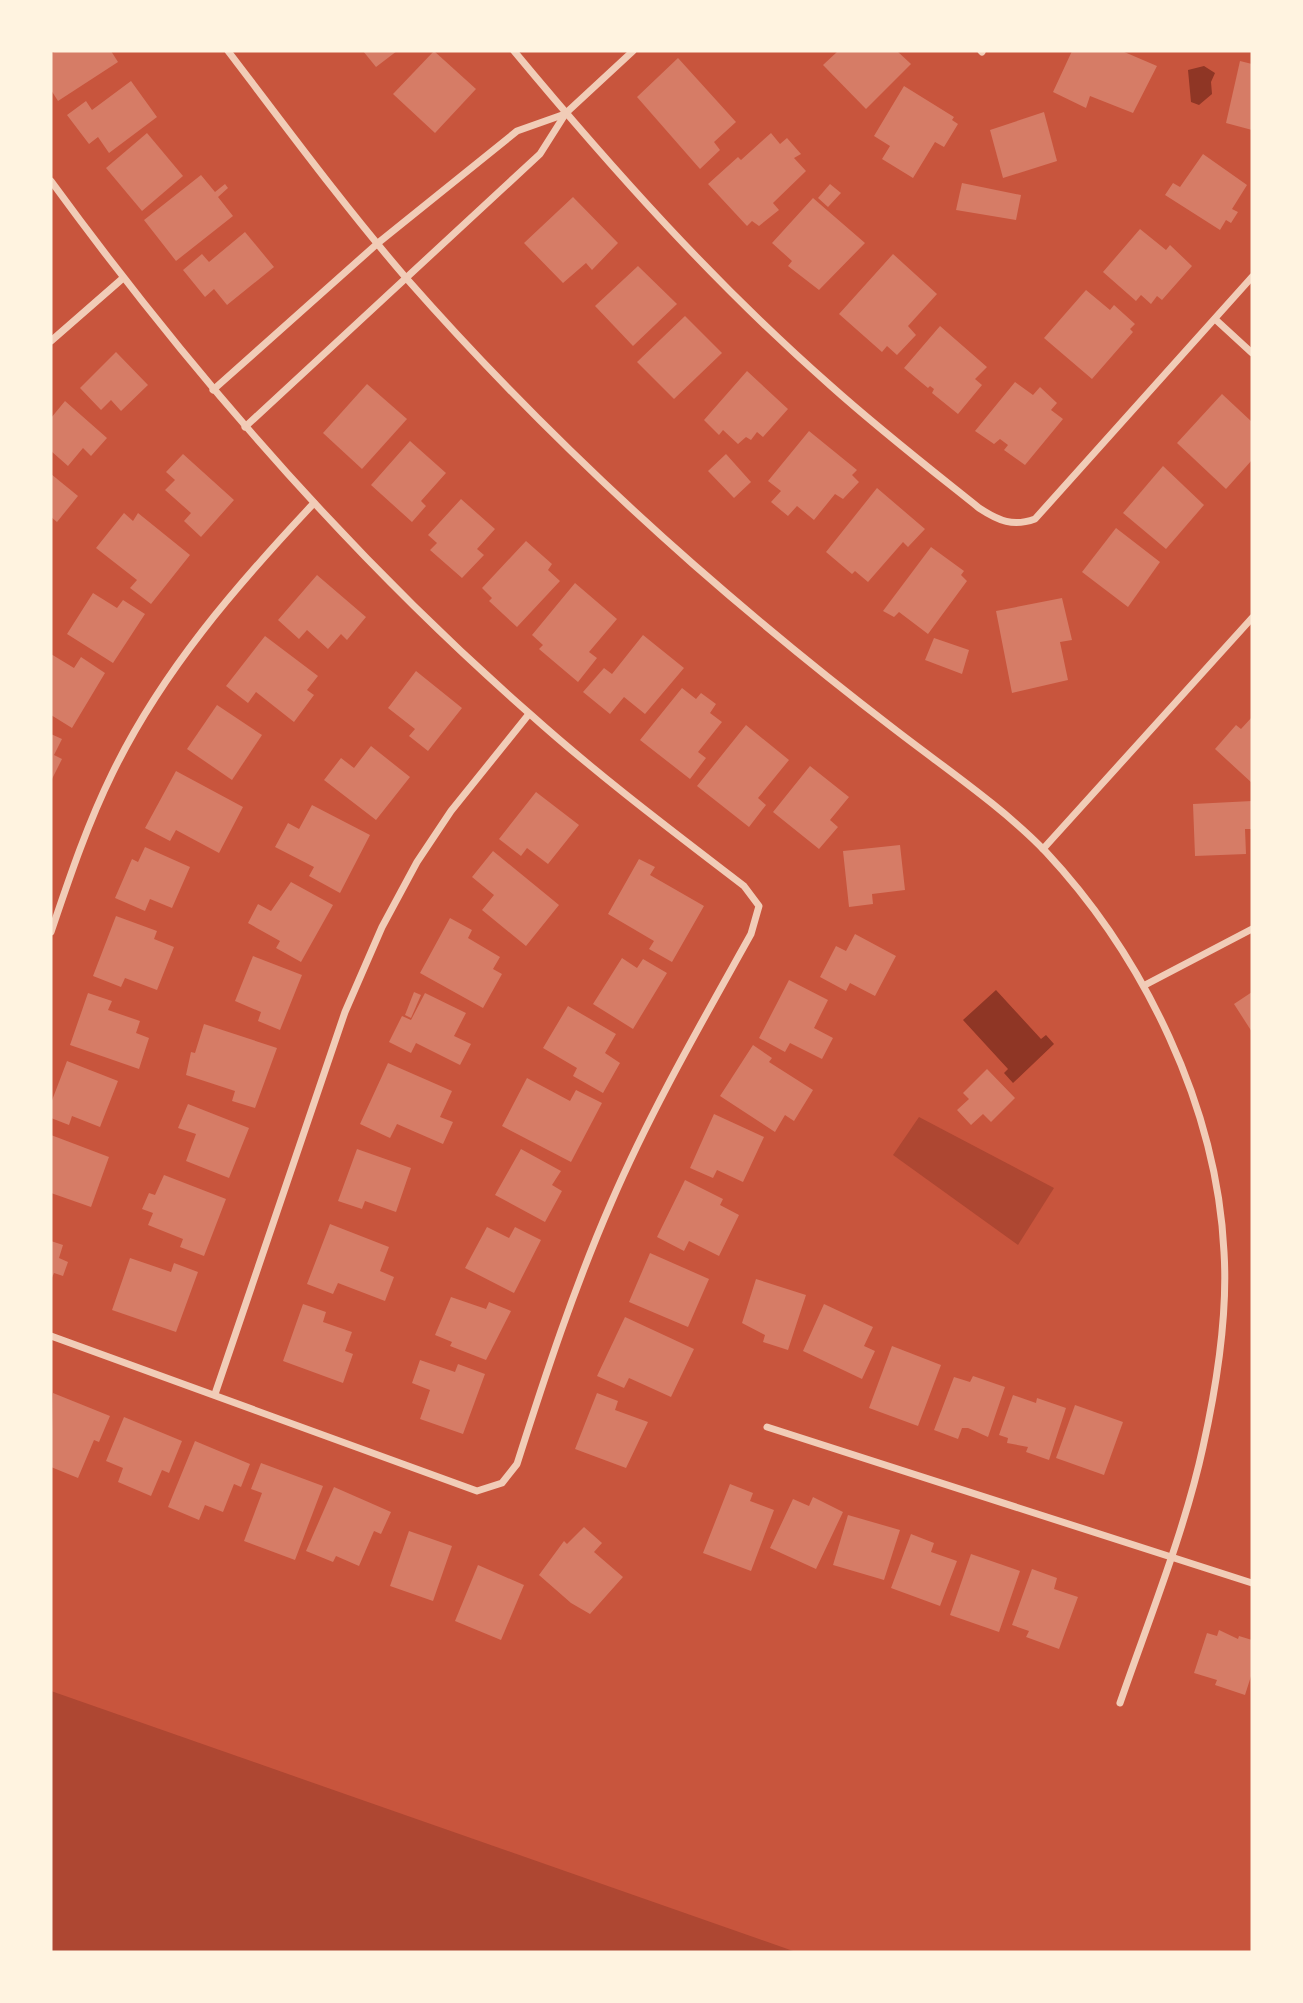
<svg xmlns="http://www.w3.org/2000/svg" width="1303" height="2003" font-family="Arial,sans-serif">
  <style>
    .green { fill: #ae4732 }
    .water { fill: #8f3625 }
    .building { fill: #d67c66 }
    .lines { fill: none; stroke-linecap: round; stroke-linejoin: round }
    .minor { stroke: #f1ccb7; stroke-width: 7 }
  </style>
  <rect width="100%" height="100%" fill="#c8553d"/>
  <!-- green -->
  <g class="green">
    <polygon points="919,1117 1054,1188 1018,1245 893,1155"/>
    <polygon points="51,1691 796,1952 51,1952"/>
  </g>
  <!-- water -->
  <g class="water">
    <polygon points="1204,66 1215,73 1211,82 1212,94 1199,105 1191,102 1188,70"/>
    <polygon points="996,990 1041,1039 1046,1035 1054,1044 1013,1083 1004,1073 1008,1069 963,1020"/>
  </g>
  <!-- building -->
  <g class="building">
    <polygon points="56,51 111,51 118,62 58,101 51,90 51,54"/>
    <polygon points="363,51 397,51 376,67"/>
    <polygon points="434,51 476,89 435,133 393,94"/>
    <polygon points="838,51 897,51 911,64 866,109 823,65"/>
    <polygon points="1072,51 1122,51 1157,66 1133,113 1090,96 1086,108 1053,92"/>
    <polygon points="678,58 736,122 714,142 720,150 700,169 637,97"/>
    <polygon points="1240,61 1252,64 1252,130 1226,123"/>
    <polygon points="131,81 157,117 109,153 98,137 89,144 67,115 86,101 92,110"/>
    <polygon points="904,86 954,117 952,120 958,124 944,147 935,142 913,178 882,159 890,146 874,136"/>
    <polygon points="1044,112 1057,161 1003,178 990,130"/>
    <polygon points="147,133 183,176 142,211 106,168"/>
    <polygon points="771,133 780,144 787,138 801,154 794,158 806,171 773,203 779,210 759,226 752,221 747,226 708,184 738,157 741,160"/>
    <polygon points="1203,154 1247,185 1232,209 1238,212 1231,223 1226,220 1220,230 1165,195 1173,183 1180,187"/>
    <polygon points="201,175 215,192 225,184 228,188 218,197 233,216 176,261 144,220"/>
    <polygon points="962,183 1021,195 1016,220 956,210"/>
    <polygon points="830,184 841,193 828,207 818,198"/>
    <polygon points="573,197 618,243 592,270 586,263 563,283 524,243"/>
    <polygon points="813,198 865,243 819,290 788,266 792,261 772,243"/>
    <polygon points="1140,229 1166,250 1170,245 1192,266 1162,300 1157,296 1151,304 1141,295 1136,301 1103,272"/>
    <polygon points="245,232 274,267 227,305 214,289 205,297 183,270 202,254 209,262"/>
    <polygon points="893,254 937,294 908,326 916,335 897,355 887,346 882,352 839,314"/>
    <polygon points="638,266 677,304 633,346 595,306"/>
    <polygon points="1086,290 1110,310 1114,305 1135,324 1130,329 1133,332 1092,379 1044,338"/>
    <polygon points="685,316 722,353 674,399 637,362"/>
    <polygon points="940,326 987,367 975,379 982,385 958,414 932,393 934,389 930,386 928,388 904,368"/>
    <polygon points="116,352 148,385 121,411 111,400 101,410 80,388"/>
    <polygon points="747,371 788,409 763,437 757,432 751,440 746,437 738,444 723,430 719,435 704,420"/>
    <polygon points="1015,382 1033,395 1040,387 1057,403 1051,410 1063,419 1025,465 1004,450 1008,445 1000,439 994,444 975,431"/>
    <polygon points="367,384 407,419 362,469 323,433"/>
    <polygon points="1222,394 1252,422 1252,460 1226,489 1177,443"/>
    <polygon points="65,401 107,438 91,456 83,448 68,466 51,451 51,418"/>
    <polygon points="809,431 857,470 852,475 859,482 843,499 835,494 814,520 797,506 788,516 771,502 781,491 768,481"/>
    <polygon points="410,441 446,473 421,501 426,506 412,522 371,485"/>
    <polygon points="183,454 234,500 201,537 184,521 191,513 165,490 175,480 166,472"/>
    <polygon points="726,454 751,482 734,498 708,471"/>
    <polygon points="1163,466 1204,505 1166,549 1123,513"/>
    <polygon points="51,474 78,496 57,522 51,517"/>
    <polygon points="877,488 925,529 908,547 903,542 868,582 855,571 852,574 826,552"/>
    <polygon points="461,499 495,529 477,549 484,555 462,578 430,550 437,543 428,535"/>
    <polygon points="124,513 133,521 138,513 190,555 151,604 130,588 137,580 96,548"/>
    <polygon points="1116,528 1160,562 1128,607 1082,572"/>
    <polygon points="526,541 552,564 548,570 560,581 517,627 489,601 492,598 482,588"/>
    <polygon points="931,547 964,571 961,575 967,581 928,634 899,612 894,617 883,611"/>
    <polygon points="317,575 366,617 347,640 341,634 328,649 307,630 299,639 278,620"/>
    <polygon points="575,583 617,619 589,652 597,658 578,682 539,649 543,645 532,635"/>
    <polygon points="93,593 117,608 123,600 145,614 113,663 67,634"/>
    <polygon points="1062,598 1072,640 1060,642 1068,680 1012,693 996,611"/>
    <polygon points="643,635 684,668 645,714 624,697 610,714 583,692 604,668 612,674"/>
    <polygon points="265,636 318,676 307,690 314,695 294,722 256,692 248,703 226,686"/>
    <polygon points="934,638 969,650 962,674 925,660"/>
    <polygon points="51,654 74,668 81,657 105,673 72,728 51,715"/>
    <polygon points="416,671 462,708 428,751 409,736 415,729 388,708"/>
    <polygon points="682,688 696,699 701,693 716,704 710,713 722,722 698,752 706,758 690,779 640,740"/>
    <polygon points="217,705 262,735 232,780 187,749"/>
    <polygon points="1252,717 1252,783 1215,749 1236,725 1241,729"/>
    <polygon points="746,725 789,760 758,798 766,805 749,827 697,786"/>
    <polygon points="51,734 62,739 54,755 62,759 51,781"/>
    <polygon points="371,746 410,777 376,820 324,780 341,758 354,768"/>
    <polygon points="810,766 849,797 830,820 838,827 819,849 773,812"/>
    <polygon points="176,771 243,807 219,853 176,830 170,841 145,828"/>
    <polygon points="536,792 579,825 548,864 527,848 521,856 499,839"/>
    <polygon points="1252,801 1252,829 1245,829 1246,854 1195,856 1193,804"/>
    <polygon points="312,805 370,835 340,893 309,876 314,867 275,847 288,823 299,829"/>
    <polygon points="900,845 905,890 872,894 873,904 849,907 843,851"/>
    <polygon points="145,847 190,867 172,908 150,899 145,911 115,898 132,859 138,862"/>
    <polygon points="493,851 559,905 526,946 482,910 494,895 472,877"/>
    <polygon points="639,859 655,867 650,875 704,906 672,962 649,949 654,941 608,914"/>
    <polygon points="291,882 333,905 301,962 276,948 280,941 248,923 258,904 271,911"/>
    <polygon points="116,916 157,931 154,939 174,947 157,990 125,978 121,987 93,976"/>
    <polygon points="450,918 472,930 468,938 500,957 493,969 502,974 483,1008 420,973"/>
    <polygon points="855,934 896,956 875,996 850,983 846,991 820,977 836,946 846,951"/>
    <polygon points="253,956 302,975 280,1030 258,1021 261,1012 235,1001"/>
    <polygon points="622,958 637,968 643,959 667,973 633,1029 593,1004"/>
    <polygon points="789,980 828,1000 814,1028 833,1038 822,1059 790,1043 785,1052 759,1038"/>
    <polygon points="414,992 421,995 411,1018 405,1015"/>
    <polygon points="1252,992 1252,1032 1234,1004"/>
    <polygon points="88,993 112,1001 108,1010 140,1021 136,1033 149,1038 139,1069 70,1045"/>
    <polygon points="425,993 466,1013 454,1036 471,1044 460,1065 416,1043 411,1053 389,1042 402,1016 411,1020"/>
    <polygon points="568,1006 616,1034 605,1053 620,1063 603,1093 573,1076 577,1068 543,1048"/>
    <polygon points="204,1024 277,1048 255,1108 232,1101 235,1091 186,1075 191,1052 195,1053"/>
    <polygon points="753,1045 772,1058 769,1062 813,1090 794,1121 785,1115 775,1132 720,1096"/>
    <polygon points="67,1061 118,1081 100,1127 72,1116 69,1125 51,1118 51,1103"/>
    <polygon points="388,1063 452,1091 440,1117 453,1122 443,1144 397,1124 390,1138 360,1124"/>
    <polygon points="987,1069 1015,1098 991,1122 983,1114 971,1125 957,1110 969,1099 963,1093"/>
    <polygon points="527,1078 570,1101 576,1090 602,1103 571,1162 502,1126"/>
    <polygon points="188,1104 249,1128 229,1178 186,1161 196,1134 178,1128"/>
    <polygon points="714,1114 764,1137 743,1182 717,1170 713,1178 690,1168"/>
    <polygon points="51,1135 109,1157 91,1207 51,1193"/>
    <polygon points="357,1149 411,1168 396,1212 365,1201 362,1209 338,1201"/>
    <polygon points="521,1149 561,1171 552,1185 562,1191 545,1222 495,1195"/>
    <polygon points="164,1175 226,1199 204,1256 180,1247 183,1239 148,1225 153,1213 142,1209 149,1193 155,1195"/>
    <polygon points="685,1180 723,1199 720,1205 739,1215 719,1256 689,1241 684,1251 657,1237"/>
    <polygon points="330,1224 389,1247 380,1271 394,1277 385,1301 338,1283 333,1294 307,1284"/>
    <polygon points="487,1227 509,1238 515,1227 541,1240 514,1293 465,1268"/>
    <polygon points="51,1241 63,1245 59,1258 68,1262 63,1276 54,1273 51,1280"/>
    <polygon points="650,1253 709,1279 688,1327 629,1302"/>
    <polygon points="130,1258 171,1272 174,1263 198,1272 176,1332 112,1310"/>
    <polygon points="756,1279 806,1295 788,1350 763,1342 765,1335 742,1323"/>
    <polygon points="451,1297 486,1309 489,1302 511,1311 486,1360 450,1346 452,1342 435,1335"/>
    <polygon points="303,1304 326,1312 323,1322 352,1332 345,1351 353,1354 343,1383 283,1361"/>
    <polygon points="824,1304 873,1327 864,1346 875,1351 862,1379 803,1351"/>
    <polygon points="625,1317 694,1349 671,1397 629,1378 624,1388 597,1376"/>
    <polygon points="892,1346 941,1365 918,1426 869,1408"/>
    <polygon points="420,1360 455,1372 458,1364 485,1374 463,1434 420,1419 430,1390 412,1383"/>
    <polygon points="973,1376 1005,1387 988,1437 968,1428 962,1428 958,1439 934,1430 954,1377 970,1382"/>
    <polygon points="53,1393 110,1416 99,1442 94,1440 78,1478 51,1467"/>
    <polygon points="597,1393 618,1401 615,1410 648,1422 626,1468 575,1449"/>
    <polygon points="1013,1395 1036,1403 1037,1398 1066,1408 1049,1460 1026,1452 1028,1447 1007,1443 1008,1438 999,1435"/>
    <polygon points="1075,1405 1123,1422 1104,1475 1056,1458"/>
    <polygon points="124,1417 182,1441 169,1473 162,1470 151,1496 118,1482 123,1468 106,1461"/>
    <polygon points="195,1441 250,1464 241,1487 234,1484 223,1512 205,1505 199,1520 168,1507"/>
    <polygon points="261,1463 323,1486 295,1560 244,1541 262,1493 251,1489"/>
    <polygon points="730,1484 753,1493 750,1501 774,1510 751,1571 703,1553"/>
    <polygon points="334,1487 391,1512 381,1534 374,1531 359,1566 336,1556 333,1562 306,1551"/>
    <polygon points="813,1497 843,1512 816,1569 770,1548 793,1499 809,1506"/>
    <polygon points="848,1515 900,1530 884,1580 833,1565"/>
    <polygon points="584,1527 602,1543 594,1552 623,1577 590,1614 571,1603 539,1575 564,1541 567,1544"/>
    <polygon points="409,1531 452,1546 433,1601 390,1586"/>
    <polygon points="911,1534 934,1543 931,1552 957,1561 940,1606 891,1588"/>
    <polygon points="971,1554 1020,1571 999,1632 950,1615"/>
    <polygon points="478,1565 524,1585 501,1640 455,1621"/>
    <polygon points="1032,1569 1057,1578 1054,1589 1078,1597 1059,1649 1026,1637 1029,1631 1012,1625"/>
    <polygon points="1219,1630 1238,1639 1239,1636 1252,1640 1252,1673 1245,1695 1215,1685 1217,1680 1194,1673 1207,1633 1217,1636"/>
  </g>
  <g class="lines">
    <!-- minor -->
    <g class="minor">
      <path d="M228 51C286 127 344 206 407 279 496 380 592 475 693 564 758 621 825 676 893 728 942 766 1004 808 1046 852 1144 957 1217 1107 1224 1252 1228 1316 1217 1384 1203 1447 1185 1530 1148 1622 1120 1703"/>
      <path d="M514 51C612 169 716 285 831 386 879 429 929 468 979 508 999 521 1013 527 1035 519L1252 277"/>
      <polyline points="981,51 982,52"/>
      <path d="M51 181C192 374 350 556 530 714 598 775 671 830 744 886L759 906 751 934C702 1022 651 1110 611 1203 574 1288 545 1376 517 1464L502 1483 477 1491 51 1336"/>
      <polyline points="1215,319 1252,353"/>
      <polyline points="51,341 122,279"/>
      <polyline points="213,390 378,243 517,131 565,114"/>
      <polyline points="245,427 540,154 566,113 633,51"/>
      <polyline points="1043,849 1252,618"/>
      <path d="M51 932C69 879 87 825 112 774 162 671 236 586 314 503"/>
      <polyline points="1145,985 1252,929"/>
      <polyline points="215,1394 345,1012 382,927 417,862 451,811 529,714"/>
      <polyline points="767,1427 1252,1583"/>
    </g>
  </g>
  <!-- border -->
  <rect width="1303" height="2003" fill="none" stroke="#fff3e0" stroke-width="105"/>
</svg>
